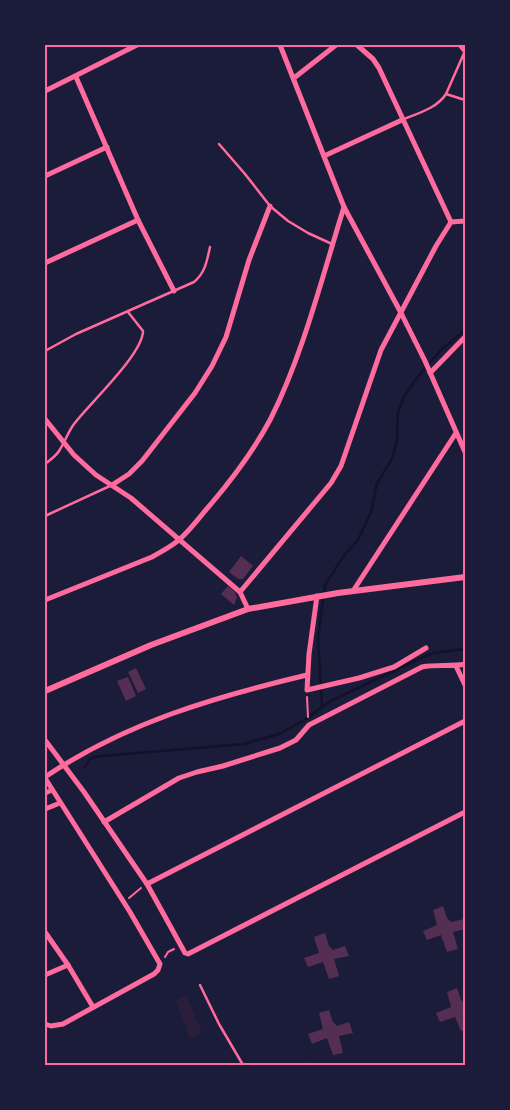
<svg xmlns="http://www.w3.org/2000/svg" width="510" height="1110" font-family="'Roboto Condensed',sans-serif">
  <style>
    .green { fill: #2a1e3b }
    .lines { fill: none; stroke-linecap: round; stroke-linejoin: round }
    .stream { stroke: #12122b; stroke-width: 2.5 }
    .building { fill: #542f53 }
    .path { stroke: #ff6b9d; stroke-width: 2 }
    .service { stroke: #ff6b9d; stroke-width: 2.5 }
    .minor { stroke: #ff6b9d; stroke-width: 5 }
    .tertiary { stroke: #ff6b9d; stroke-width: 6 }
    .neatline { fill: none; stroke: #ff6b9d; stroke-width: 2 }
  </style>
  <rect width="100%" height="100%" fill="#1b1b3a"/>
  <!-- green -->
  <polygon class="green" points="186,995 202,1032 190,1039 176,1000"/>
  <g class="lines">
    <!-- stream -->
    <g class="stream">
      <polyline points="322,708 318,638 325,585 345,554 358,540 371,512 377,483 392,459 397,440 398,412 404,397 416,379 440,351 465,330"/>
      <path d="M85 767C89 758 93 757 102 756L244 744 279 734 306 719 329 702 421 658 433 653 465 649"/>
    </g>
  </g>
  <!-- building -->
  <g class="building">
    <polygon points="241,556 253,566 243,579 238,579 229,572"/>
    <polygon points="228,586 235,592 237,598 234,605 221,594"/>
    <polygon points="136,668 146,689 138,693 128,672"/>
    <polygon points="128,677 136,696 126,701 117,681"/>
    <polygon points="443,906 447,918 451,922 464,919 465,923 465,929 453,932 458,949 447,952 441,935 427,940 423,931 437,925 433,910"/>
    <polygon points="325,933 329,946 333,950 345,946 349,956 334,959 339,976 329,979 323,962 308,967 304,958 319,953 314,937"/>
    <polygon points="457,988 461,1000 465,1004 465,1031 461,1031 455,1017 440,1022 436,1013 451,1007 447,992"/>
    <polygon points="329,1010 333,1022 337,1026 349,1022 353,1033 339,1036 343,1053 333,1055 327,1038 312,1044 308,1034 323,1029 319,1013"/>
  </g>
  <g class="lines">
    <!-- path -->
    <g class="path">
      <polyline points="307,697 308,717"/>
      <polyline points="129,898 141,888"/>
      <polyline points="165,957 168,952 174,949"/>
    </g>
    <!-- service -->
    <g class="service">
      <polyline points="446,94 465,100"/>
      <path d="M404 119C419 113 437 108 446 94L465 51"/>
      <polyline points="219,144 245,174 270,206 288,221 308,233 332,244"/>
      <path d="M45 351 76 334 194 282C205 273 207 261 210 247"/>
      <path d="M45 464C50 460 56 456 59 451 65 442 68 432 74 424 89 404 143 354 143 331L128 312"/>
      <polyline points="45,516 112,485"/>
      <polyline points="200,985 219,1024 243,1065"/>
      <polyline points="308,1064 310,1065"/>
    </g>
    <!-- minor -->
    <g class="minor">
      <polyline points="280,45 344,207 400,311 425,361 465,452"/>
      <polyline points="357,45 373,59 379,68 451,222"/>
      <polyline points="460,45 465,51"/>
      <polyline points="76,77 138,220 174,291"/>
      <polyline points="294,78 336,45"/>
      <polyline points="45,91 137,45"/>
      <polyline points="324,156 402,120"/>
      <polyline points="45,176 107,147"/>
      <polyline points="45,263 138,220"/>
      <polyline points="430,373 465,337"/>
      <polyline points="45,419 74,455 96,475 131,498 240,592 248,609"/>
      <polyline points="112,485 129,474 142,461 195,393 212,366 226,337 249,260 270,206"/>
      <polyline points="353,591 456,433"/>
      <polyline points="240,592 331,483 341,466 381,350 436,246 451,222 465,221"/>
      <polyline points="317,596 309,654 307,690 359,678 394,667 426,648"/>
      <path d="M45 600 152 557C162 551 173 546 181 538 192 528 201 515 211 504 233 478 254 450 270 420 303 355 322 277 344 207"/>
      <polyline points="456,666 465,685"/>
      <polyline points="45,740 84,792 147,884 185,953 188,954 465,812"/>
      <path d="M45 777C125 723 214 697 307 675"/>
      <polyline points="45,778 130,912 160,964 158,970 154,974 63,1024 51,1026 45,1024"/>
      <polyline points="45,793 52,790"/>
      <polyline points="45,809 60,803"/>
      <path d="M104 822 179 778 197 772 223 766 280 748 296 740 309 725 422 667C437 664 451 667 465 664"/>
      <polyline points="147,884 465,721"/>
      <polyline points="45,932 68,965 93,1007"/>
      <polyline points="45,975 68,965"/>
    </g>
    <!-- tertiary -->
    <polyline class="tertiary" points="45,691 151,645 248,609 338,593 465,577"/>
  </g>
  <!-- border -->
  <rect width="510" height="1110" fill="none" stroke="#1b1b3a" stroke-width="92"/>
  <rect x="46" y="46" width="418" height="1018" class="neatline"/>
</svg>
